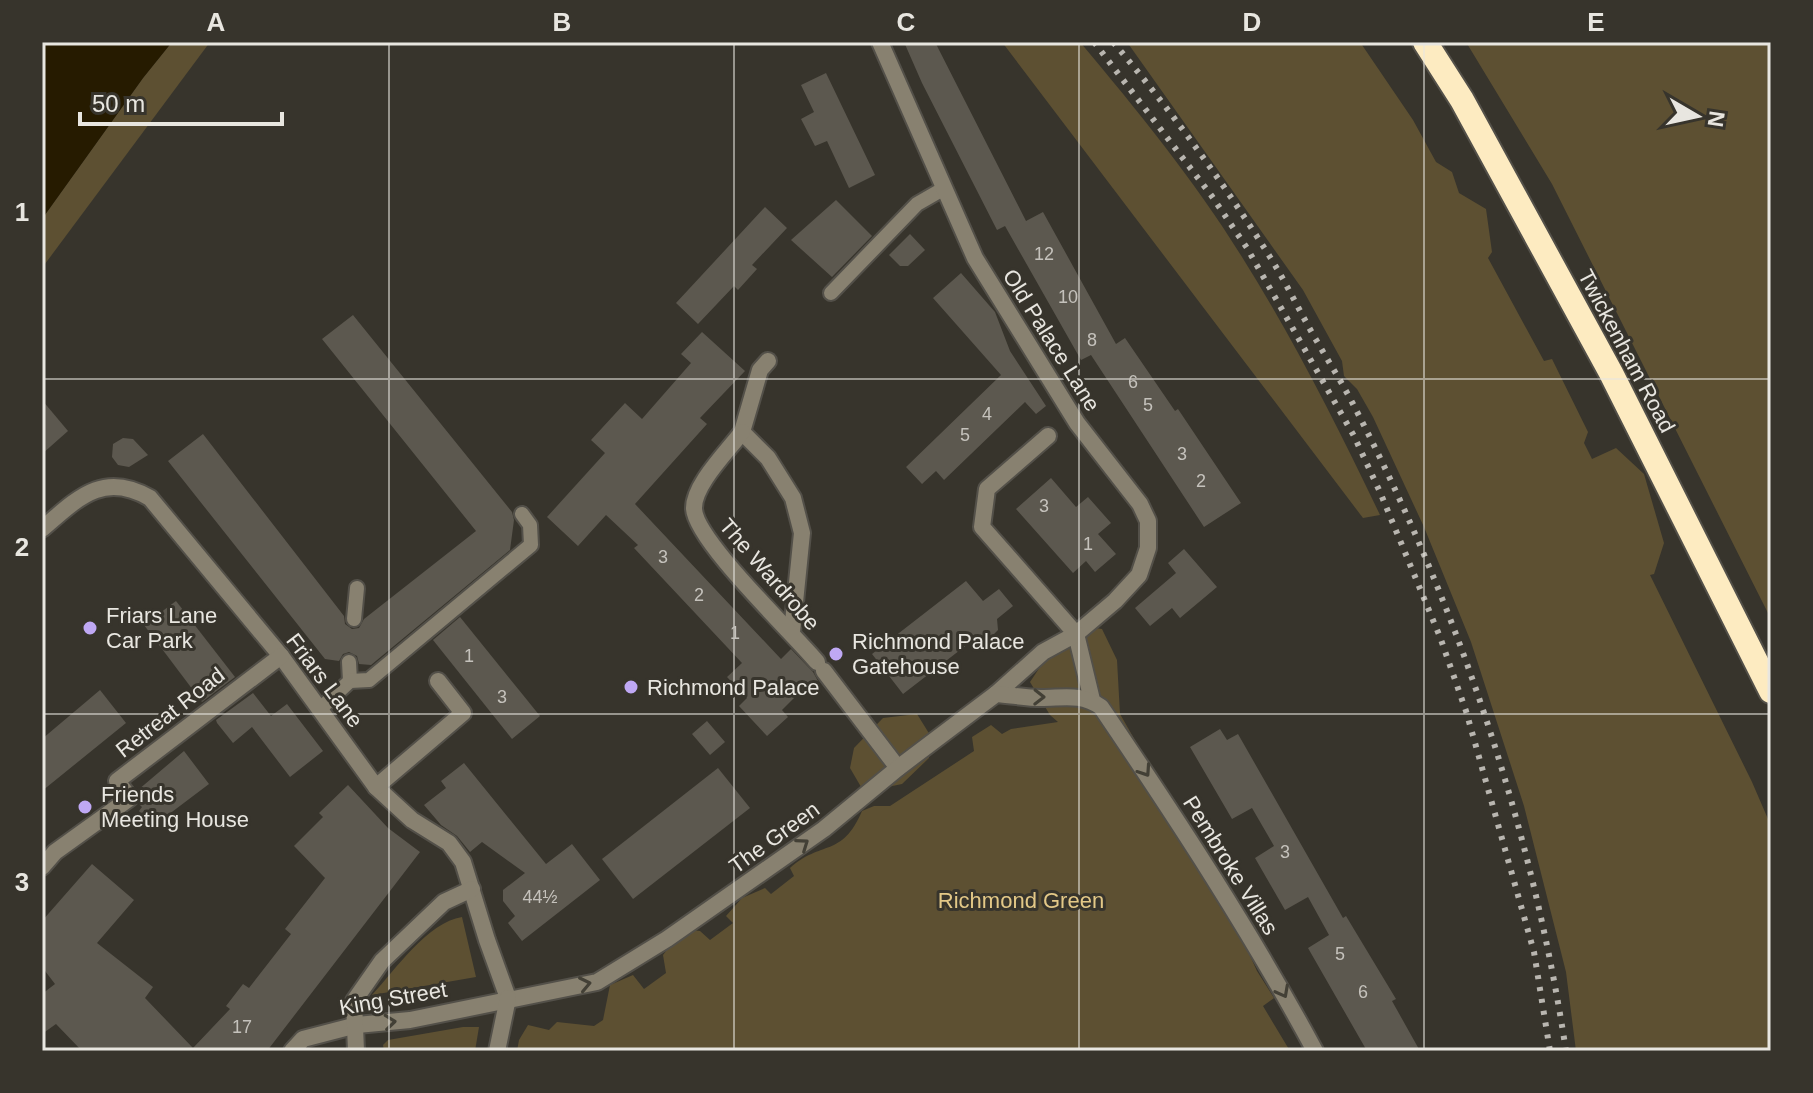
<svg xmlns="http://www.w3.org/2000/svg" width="1813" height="1093" font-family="Arial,sans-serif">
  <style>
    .green { fill: #5d5032 }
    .water { fill: #261b00 }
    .building { fill: #5c584f }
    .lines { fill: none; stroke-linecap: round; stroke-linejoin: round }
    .lane-casing { stroke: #535049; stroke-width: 18 }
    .street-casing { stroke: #535049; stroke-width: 20 }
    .highway-casing { stroke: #535049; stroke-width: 28 }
    .lane { stroke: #888170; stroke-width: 14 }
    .street { stroke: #888170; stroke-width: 16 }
    .highway { stroke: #fdebc1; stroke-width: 24 }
    .rail { stroke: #b9b6b0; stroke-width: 6; stroke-dasharray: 4 8; stroke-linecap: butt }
    .oneway { stroke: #434036 }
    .grid { fill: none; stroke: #e8e6e0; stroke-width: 2; stroke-opacity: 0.55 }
    .poi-dot { fill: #bfa8f4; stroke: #37342c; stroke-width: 3 }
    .labels { text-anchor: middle; stroke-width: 6; stroke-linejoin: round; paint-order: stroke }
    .number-label { font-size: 18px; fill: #c5c2bc }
    .street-label { font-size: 22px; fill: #e8e6e0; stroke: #37342c }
    .poi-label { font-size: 22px; fill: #e8e6e0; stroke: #37342c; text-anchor: start }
    .park-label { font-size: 22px; fill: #e3c887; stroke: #37342c }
    .neatline { fill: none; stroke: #e8e6e0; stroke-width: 3 }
    .grid-label { font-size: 26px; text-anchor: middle; font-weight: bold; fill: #e8e6e0 }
  </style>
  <rect width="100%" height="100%" fill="#37342c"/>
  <!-- green -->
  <g class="green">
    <polygon points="172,42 210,42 42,268 42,219 143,78"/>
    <path d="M1002 42H1080C1137 110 1195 181 1242 257 1294 340 1338 427 1380 515L1363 518Z"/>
    <polygon points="1127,42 1360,42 1413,120 1436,162 1452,172 1459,193 1486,209 1492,252 1488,258 1544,361 1552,359 1588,432 1584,443 1592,459 1616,448 1644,474 1664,543 1654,574 1650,575 1752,782 1771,826 1771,1051 1576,1051 1566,972 1524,806 1471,642 1424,527 1373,417 1357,389 1344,376 1342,361 1303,290"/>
    <polygon points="1466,42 1771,42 1771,619 1552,184"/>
    <path d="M1076 625 1102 629 1117 660 1120 714 1167 796 1199 872 1230 912 1257 971 1274 998 1263 1006 1290 1051H517L519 1040 528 1025 549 1030 557 1022 594 1026 603 1020 610 985 633 975 644 989 666 973 663 955 683 929 700 931 710 940 733 923 726 916 742 898 765 888 771 894 794 876 790 868C821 840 842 858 862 811L874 806H890L974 751 972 737 991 725 1002 734 1011 729 1058 722 1050 715 1030 682 1048 655Z"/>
    <polygon points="917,714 930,735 929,758 902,784 864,792 850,768 854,748 883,718"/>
    <path d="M462 917 476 977 372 995C395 970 428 922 462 917Z"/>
    <polygon points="463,1027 479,1027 475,1051 384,1051 383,1045 388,1040"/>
  </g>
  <!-- water -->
  <polygon class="water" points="42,42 172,42 143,78 42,219"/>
  <!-- building -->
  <g class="building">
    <polygon points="904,42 935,42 1026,221 1043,212 1116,344 1125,338 1175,411 1178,409 1241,503 1204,527 1091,355 1081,360 1005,226 997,230 922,83"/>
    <polygon points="826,73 875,175 849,188 827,141 815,146 801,119 814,112 801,85"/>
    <polygon points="836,200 872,236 832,277 791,240"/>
    <polygon points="765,207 787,228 752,265 757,269 738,290 734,286 698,324 676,303"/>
    <polygon points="910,234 925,250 908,266 900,266 889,255"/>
    <polygon points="961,273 995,312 1010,351 1046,406 1036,414 1025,402 944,480 936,471 922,484 906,467 1001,375 933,298"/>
    <polygon points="353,315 512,512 514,520 510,550 371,665 359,664 357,656 349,652 343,654 339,661 325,659 168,461 203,434 344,616 345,624 352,629 359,628 364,619 476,531 322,339"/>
    <polygon points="702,332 745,371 700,418 707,424 635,504 781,659 791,649 813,672 819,683 803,689 782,710 788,717 767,736 739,706 747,698 727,677 742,663 634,548 638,545 606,515 578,546 547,517 605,453 591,440 625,403 642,419 691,363 681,354"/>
    <polygon points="42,400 68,431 42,454"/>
    <polygon points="123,438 133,439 148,455 129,467 118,465 112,457 113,444"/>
    <polygon points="1051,478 1076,507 1088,497 1111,523 1098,534 1116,554 1095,572 1086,561 1073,573 1016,509"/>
    <polygon points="1184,549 1217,587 1180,618 1172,608 1150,626 1135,608 1176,573 1168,563"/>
    <polygon points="966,581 983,601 999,589 1013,606 997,619 998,630 988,640 977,637 903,694 872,654"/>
    <polygon points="176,601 235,677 202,702 144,625"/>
    <polygon points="460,617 540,716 512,739 433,640"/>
    <polygon points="100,690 126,723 42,791 42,739"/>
    <polygon points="253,693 271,716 287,704 323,751 290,777 252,727 233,743 217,723 216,720"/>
    <polygon points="707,721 725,742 710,755 692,734"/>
    <polygon points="1220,729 1227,740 1238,734 1343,918 1346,916 1396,999 1392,1001 1420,1051 1367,1051 1308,948 1329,935 1308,897 1285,910 1255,858 1274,846 1252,808 1232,819 1190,747"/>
    <polygon points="184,751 209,784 152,827 139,811 142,807 139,804 141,797 138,790"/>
    <polygon points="464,763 546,864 572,844 600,880 522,941 508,923 515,916 503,901 503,890 525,873 482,842 470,852 457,836 441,825 424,805 446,788 441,781"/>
    <polygon points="718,768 750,808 633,899 602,859"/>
    <polygon points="348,785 388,828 420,852 267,1051 82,1051 56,1024 42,1034 42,994 55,984 42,967 42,921 92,864 134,900 97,943 153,987 145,998 193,1048 230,1009 226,1006 243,984 249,988 291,934 285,929 325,878 294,846 323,817 319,813"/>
  </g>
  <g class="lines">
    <defs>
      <g id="lane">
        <polyline points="831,293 917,204 943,189"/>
        <polyline points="354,619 357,588"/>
        <polyline points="349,662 350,681"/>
        <polyline points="321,708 350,681 369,680 531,545 530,525 522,514"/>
      </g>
      <g id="street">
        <polyline points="880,42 975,258 1077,423 1140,504 1148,521 1148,548 1139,575 1115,601 1076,634 1092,700"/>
        <polyline points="768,361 760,370 742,432 768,458 793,498 802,533 792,632"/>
        <path d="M742 432C728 451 693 485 694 509 696 541 793 633 817 662"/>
        <path d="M42 529C78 498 103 471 150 498L281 656 376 787 412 820 449 843 463 862 487 940 508 998"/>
        <polyline points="824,671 898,768"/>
        <polyline points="996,694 1043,652 1076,634 982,527 987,489 1048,436"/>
        <polyline points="376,787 463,713 438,681"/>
        <polyline points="42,867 55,852 130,798 117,781 281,656"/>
        <path d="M292 1051 303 1039 357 1025 410 1020 597 982 667 939 824 829 898 768 996 694C1011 695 1026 698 1041 698 1064 698 1081 693 1101 707 1177 819 1251 932 1315 1051"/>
        <polyline points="356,1051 354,1001 382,961 444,902 472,889"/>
        <polyline points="497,1051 508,998"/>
      </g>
      <polyline id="highway" points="1425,42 1462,100 1611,373 1771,691"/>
    </defs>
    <!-- lane casing -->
    <use href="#lane" class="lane-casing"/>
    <!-- street casing -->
    <use href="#street" class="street-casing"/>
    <!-- highway casing -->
    <use href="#highway" class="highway-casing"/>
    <!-- lane -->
    <use href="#lane" class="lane"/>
    <!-- street -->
    <use href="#street" class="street"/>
    <!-- highway -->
    <use href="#highway" class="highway"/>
    <!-- rail -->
    <g class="rail">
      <polyline points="1094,42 1211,195 1247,248 1354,436 1380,492 1440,637 1466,711 1534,952 1550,1051"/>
      <path d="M1113 42C1170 109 1223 182 1270 257 1285 281 1297 306 1311 331 1325 356 1340 379 1353 404 1458 606 1532 827 1566 1051"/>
    </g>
  </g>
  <!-- one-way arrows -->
  <defs><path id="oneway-chevron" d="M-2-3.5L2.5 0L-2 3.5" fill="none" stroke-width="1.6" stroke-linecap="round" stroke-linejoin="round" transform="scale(2)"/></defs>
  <g class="oneway">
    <use href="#oneway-chevron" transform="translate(1039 697) rotate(1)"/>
    <use href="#oneway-chevron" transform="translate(1145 771) rotate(56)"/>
    <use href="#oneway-chevron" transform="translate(803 844) rotate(-35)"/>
    <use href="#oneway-chevron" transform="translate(585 984) rotate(-12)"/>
    <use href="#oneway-chevron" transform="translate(1283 992) rotate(62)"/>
    <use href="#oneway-chevron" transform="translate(390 1022) rotate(-6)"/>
  </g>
  <!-- grid -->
  <path class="grid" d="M389 42V1051M734 42V1051M1079 42V1051M1424 42V1051M42 379H1771M42 714H1771"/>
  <!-- markers -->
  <g class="poi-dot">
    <circle cx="90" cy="628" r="8"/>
    <circle cx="836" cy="654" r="8"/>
    <circle cx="631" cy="687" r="8"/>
    <circle cx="85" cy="807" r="8"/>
  </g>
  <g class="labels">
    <!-- number labels -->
    <g class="number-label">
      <text x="1044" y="260">12</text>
      <text x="1068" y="303">10</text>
      <text x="1092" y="346">8</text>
      <text x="1133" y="388">6</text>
      <text x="1148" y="411">5</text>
      <text x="987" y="420">4</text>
      <text x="965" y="441">5</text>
      <text x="1182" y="460">3</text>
      <text x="1201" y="487">2</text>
      <text x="1044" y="512">3</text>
      <text x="1088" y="550">1</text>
      <text x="663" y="563">3</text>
      <text x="699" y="601">2</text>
      <text x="735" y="639">1</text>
      <text x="469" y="662">1</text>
      <text x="502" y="703">3</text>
      <text x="1285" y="858">3</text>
      <text x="540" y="903">44½</text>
      <text x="1340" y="960">5</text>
      <text x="1363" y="998">6</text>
      <text x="242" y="1033">17</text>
    </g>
    <!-- street labels -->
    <g class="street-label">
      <text transform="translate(1052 340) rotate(58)" y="8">Old Palace Lane</text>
      <text transform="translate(1627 351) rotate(62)" y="8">Twickenham Road</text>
      <text transform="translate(770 574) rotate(49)" y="8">The Wardrobe</text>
      <text transform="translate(325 680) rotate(53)" y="8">Friars Lane</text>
      <text transform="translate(170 712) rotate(-38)" y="8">Retreat Road</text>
      <text transform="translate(774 837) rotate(-36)" y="8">The Green</text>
      <text transform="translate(1231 865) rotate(58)" y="8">Pembroke Villas</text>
      <text transform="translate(393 998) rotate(-10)" y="8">King Street</text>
    </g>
    <!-- poi labels -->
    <g class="poi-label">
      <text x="106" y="623">Friars Lane<tspan x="106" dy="25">Car Park</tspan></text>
      <text x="852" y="649">Richmond Palace<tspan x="852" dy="25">Gatehouse</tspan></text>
      <text x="647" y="695">Richmond Palace</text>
      <text x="101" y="802">Friends<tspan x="101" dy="25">Meeting House</tspan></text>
    </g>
    <!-- park labels -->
    <g class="park-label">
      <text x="1021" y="908">Richmond Green</text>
    </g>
  </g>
  <!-- border -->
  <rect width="1813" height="1093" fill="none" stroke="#37342c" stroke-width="88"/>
  <!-- north arrow -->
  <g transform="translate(1697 116) rotate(99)" stroke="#37342c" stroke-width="6" paint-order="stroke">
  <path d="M0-6L14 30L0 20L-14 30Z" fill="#e8e6e0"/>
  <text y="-12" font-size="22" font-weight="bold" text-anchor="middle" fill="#e8e6e0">N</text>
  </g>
  <!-- scale -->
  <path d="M80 112v12h202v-12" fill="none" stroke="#e8e6e0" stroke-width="4"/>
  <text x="92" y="112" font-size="24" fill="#e8e6e0" stroke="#37342c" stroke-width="6" paint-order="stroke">50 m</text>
  <rect x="44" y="44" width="1725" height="1005" class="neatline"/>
  <g class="grid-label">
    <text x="216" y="31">A</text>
    <text x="562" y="31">B</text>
    <text x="906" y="31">C</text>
    <text x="1252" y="31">D</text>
    <text x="1596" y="31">E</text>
    <text x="22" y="221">1</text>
    <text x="22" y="556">2</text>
    <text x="22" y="891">3</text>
  </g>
</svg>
